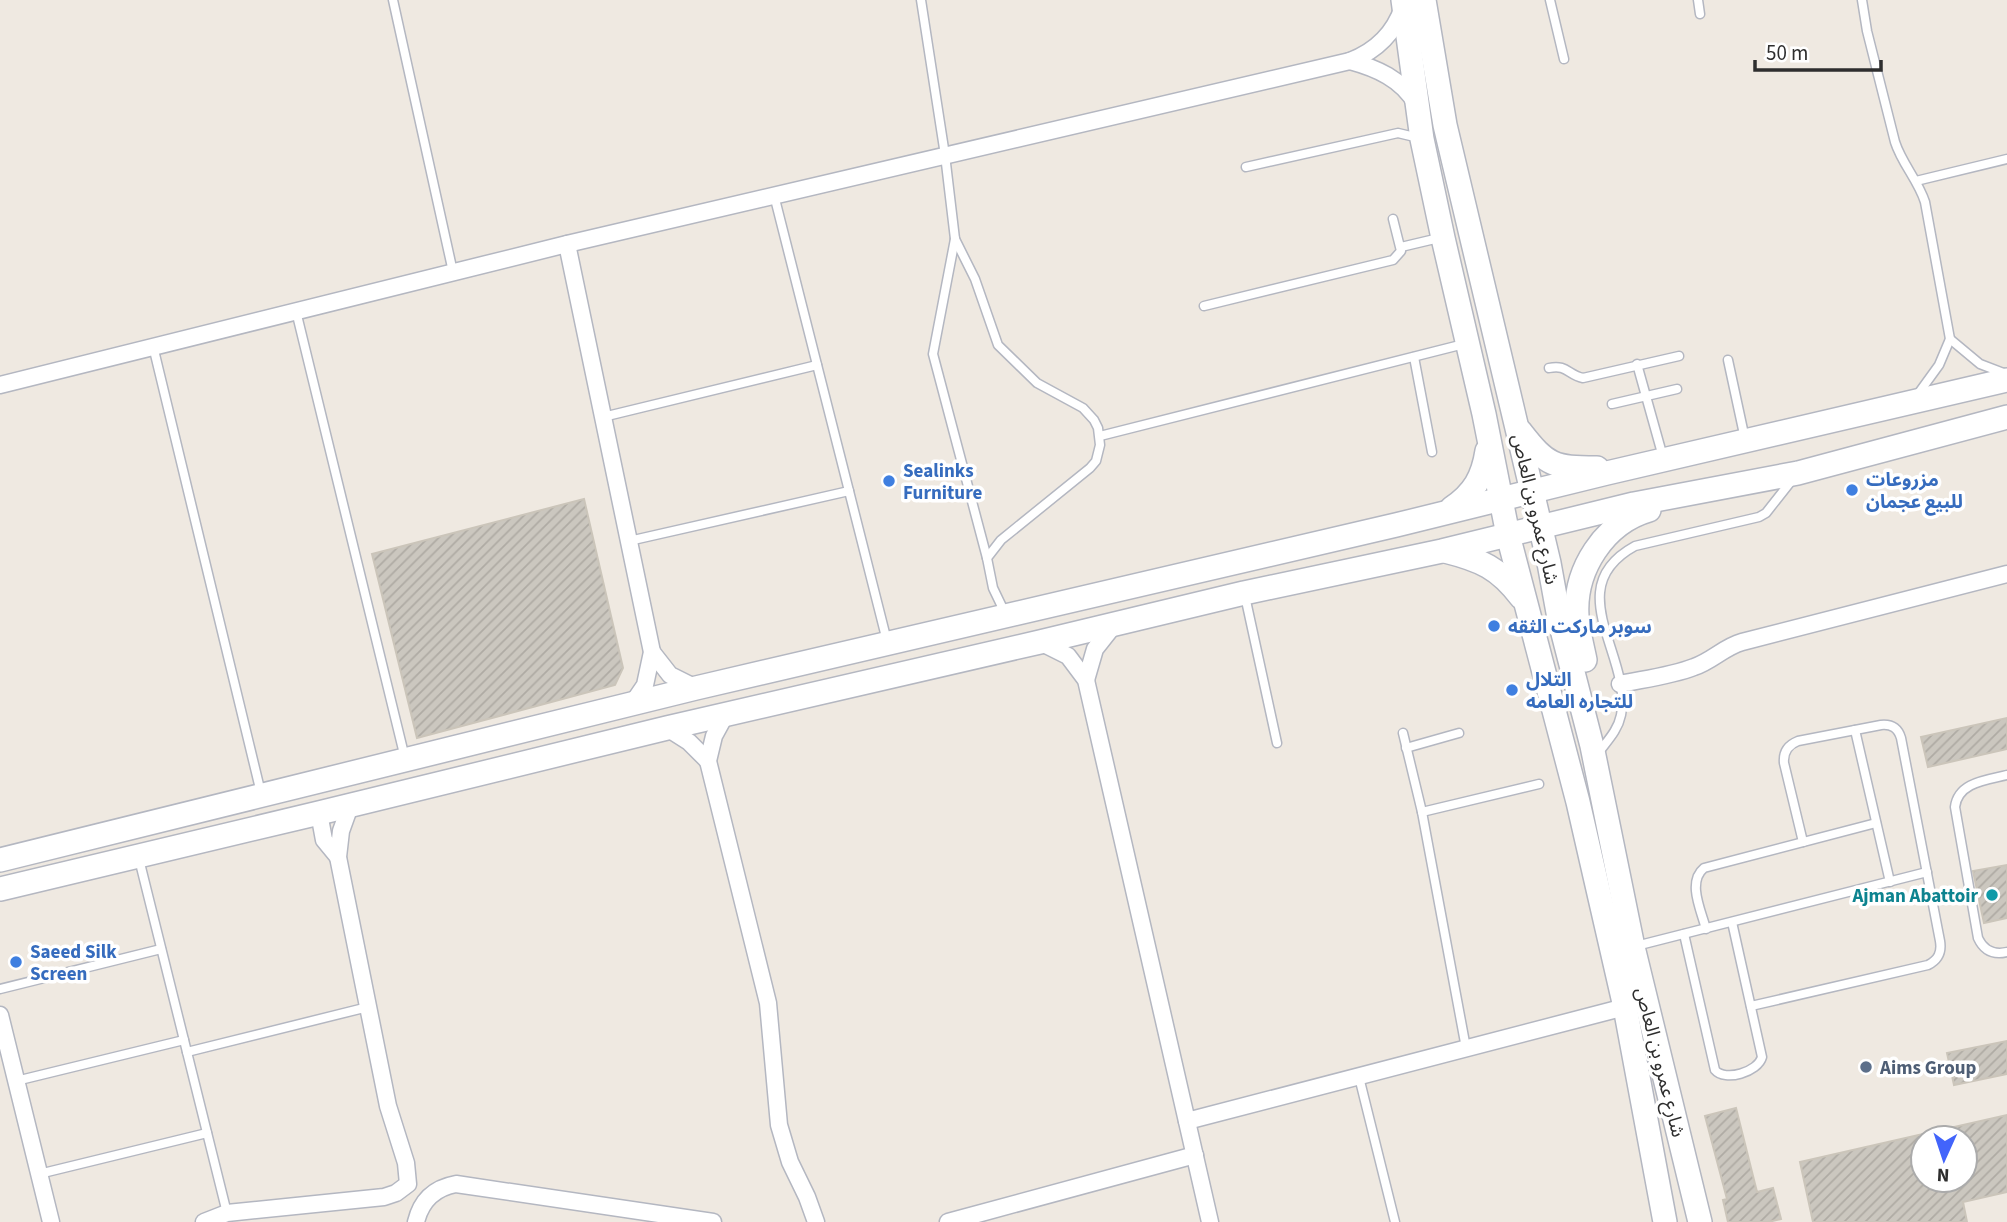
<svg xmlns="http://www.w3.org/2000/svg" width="2007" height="1222" font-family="'Source Sans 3','Noto Sans Arabic',sans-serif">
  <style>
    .building { fill: url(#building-hatch); stroke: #cbc5ba; stroke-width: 2 }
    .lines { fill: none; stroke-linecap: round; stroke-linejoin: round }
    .service-casing { stroke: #b4b7c1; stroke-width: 11 }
    .minor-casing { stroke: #b4b7c1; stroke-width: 19 }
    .secondary-casing { stroke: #b4b7c1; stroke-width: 26 }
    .service { stroke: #fff; stroke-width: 8 }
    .minor { stroke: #fff; stroke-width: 16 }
    .secondary { stroke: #fff; stroke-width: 23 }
    .shop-dot { fill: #3f7fe0; stroke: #fff; stroke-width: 2.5 }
    .culture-dot { fill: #0f9aa8; stroke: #fff; stroke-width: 2.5 }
    .service-dot { fill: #5c6f8a; stroke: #fff; stroke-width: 2.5 }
    .labels { text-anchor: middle; stroke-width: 7; stroke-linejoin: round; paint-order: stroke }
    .shop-label { font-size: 19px; font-weight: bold; fill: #366cbe; stroke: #fff; text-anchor: start }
    .street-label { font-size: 19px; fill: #2e2e2e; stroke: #fff }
    .culture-label { font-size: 19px; font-weight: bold; fill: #0d838f; stroke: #fff; text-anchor: end }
    .service-label { font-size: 19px; font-weight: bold; fill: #4e5e75; stroke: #fff; text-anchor: start }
  </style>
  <defs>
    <pattern id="building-hatch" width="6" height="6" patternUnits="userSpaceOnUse" patternTransform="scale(1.75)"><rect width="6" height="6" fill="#cbc7bf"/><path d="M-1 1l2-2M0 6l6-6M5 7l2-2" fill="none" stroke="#afaba4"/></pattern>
  </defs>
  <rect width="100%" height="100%" fill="#efe9e1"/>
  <!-- building -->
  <g class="building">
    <polygon points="584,499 623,668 615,685 417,738 372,554"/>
    <polygon points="2007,718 2007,749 1928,767 1921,737"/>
    <polygon points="2007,865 2007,918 1984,923 1973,871"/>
    <polygon points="2007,1041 2007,1074 1954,1085 1947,1053"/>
    <polygon points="1736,1108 1757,1192 1773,1188 1781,1219 1768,1222 1728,1222 1723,1200 1727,1199 1705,1116"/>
    <polygon points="2007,1115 2007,1192 1963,1202 1967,1222 1813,1222 1800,1162 1923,1134 1923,1180 1965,1180 1965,1138 1933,1138 1932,1132"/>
  </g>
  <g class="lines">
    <defs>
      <g id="service">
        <polyline points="393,0 453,272"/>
        <polyline points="921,0 945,155 955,239 975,279 998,345 1037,383 1083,408 1094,420 1098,428 1100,445 1096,461 1090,468 1001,540 987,558 993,588 1005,613"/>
        <polyline points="1550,0 1564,59"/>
        <polyline points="1698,0 1700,14"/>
        <path d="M1862 0 1867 31 1895 142C1902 164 1918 180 1925 202L1950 339 1939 365 1918 394"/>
        <polyline points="1246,167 1398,133 1419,138"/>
        <polyline points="1916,181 2007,159"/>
        <polyline points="774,195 887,641"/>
        <polyline points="955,239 933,354 987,558"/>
        <polyline points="1401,247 1439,238"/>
        <polyline points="1204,306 1393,260 1401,251 1393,219"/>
        <polyline points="296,311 405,758"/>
        <polyline points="1950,339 1980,364 2006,374"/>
        <polyline points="153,346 261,793"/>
        <polyline points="1414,357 1432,452"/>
        <polyline points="1728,360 1745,439"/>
        <polyline points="1637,364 1663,457"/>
        <path d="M1549 368C1567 364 1568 375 1583 378L1679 356"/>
        <polyline points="1612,404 1677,389"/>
        <polyline points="603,417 817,365"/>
        <polyline points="1100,436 1464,344"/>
        <polyline points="629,541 849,491"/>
        <polyline points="1245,596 1277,743"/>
        <polyline points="1855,730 1890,882"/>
        <polyline points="1403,733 1422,812 1466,1048"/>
        <polyline points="1406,748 1459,733"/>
        <path d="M1599 752C1608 740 1618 730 1621 715 1633 656 1558 588 1635 546L1759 517 1766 513 1792 480"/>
        <path d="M2007 775C1987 780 1958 782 1955 807L1978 938C1984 951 1994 955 2007 952"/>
        <polyline points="1422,812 1539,784"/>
        <polyline points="139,859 227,1213"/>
        <path d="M1706 929C1701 910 1687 882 1704 868L1876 823"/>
        <path d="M1684 934 1715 1070C1725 1082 1758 1072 1762 1057L1732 922"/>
        <polyline points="1636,946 1927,872"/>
        <polyline points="0,989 161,949"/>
        <path d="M1751 1006 1928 965C1938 960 1942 953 1940 941L1901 738C1898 728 1892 724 1881 725L1798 741C1788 745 1783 752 1784 763L1803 842"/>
        <polyline points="187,1052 368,1007"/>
        <polyline points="1359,1077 1395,1222"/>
        <polyline points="16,1081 184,1040"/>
        <polyline points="39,1174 207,1133"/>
      </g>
      <g id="minor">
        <path d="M1350 61C1376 68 1402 79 1416 104"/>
        <polyline points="567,244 652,652 645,685 632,704"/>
        <path d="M0 385 567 244 1350 61C1376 51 1394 34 1403 7"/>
        <polyline points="1040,642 1068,656 1086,680 1210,1222"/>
        <polyline points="652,652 670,675 696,688"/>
        <polyline points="1086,680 1095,649 1114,625"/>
        <path d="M1620 684C1644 679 1671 676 1694 667 1712 661 1724 647 1742 642L2007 574"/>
        <polyline points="726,714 714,736 708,761 768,1003 779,1125 790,1162 807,1197 816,1222"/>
        <polyline points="667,728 689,742 708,761"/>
        <polyline points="319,813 324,840 338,857"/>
        <polyline points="0,1015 51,1222"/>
        <polyline points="1187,1121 1625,1007"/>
        <polyline points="204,1222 227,1213 384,1197 396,1193 408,1184 406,1163 388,1106 338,857 341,831 350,806"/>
        <path d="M416 1222C421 1201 434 1188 456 1184L713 1222"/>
        <polyline points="948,1222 1195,1155"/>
      </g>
      <g id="secondary">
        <polyline points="1403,0 1422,139 1443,238 1484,414 1508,535 1578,802 1625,1007 1665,1222"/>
        <polyline points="1424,0 1445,125 1549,563 1559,618 1592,746 1633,947 1700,1222"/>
        <path d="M1520 431C1547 466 1554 468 1597 468"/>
        <path d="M1452 508C1474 493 1483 477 1487 451"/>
        <path d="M1445 551C1481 560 1499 568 1521 597"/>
        <path d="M1585 660C1582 645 1578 631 1577 616 1574 570 1604 523 1649 510"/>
        <polyline points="0,860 696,688 1396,525 1607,473 2007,380"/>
        <polyline points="0,889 319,813 667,728 1040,642 1244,593 1442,551 1634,504 1798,473 2007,417"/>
      </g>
    </defs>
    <!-- service casing -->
    <use href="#service" class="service-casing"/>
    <!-- minor casing -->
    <use href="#minor" class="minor-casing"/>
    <!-- secondary casing -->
    <use href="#secondary" class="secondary-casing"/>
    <!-- service -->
    <use href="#service" class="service"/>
    <!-- minor -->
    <use href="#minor" class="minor"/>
    <!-- secondary -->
    <use href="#secondary" class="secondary"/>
  </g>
  <!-- markers -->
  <g class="shop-dot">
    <circle cx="889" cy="481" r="7"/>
    <circle cx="1852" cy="490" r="7"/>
    <circle cx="1494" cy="626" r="7"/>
    <circle cx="1512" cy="690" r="7"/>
    <circle cx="16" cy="962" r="7"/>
  </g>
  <circle class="culture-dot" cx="1992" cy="895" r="7"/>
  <circle class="service-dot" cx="1866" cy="1067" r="7"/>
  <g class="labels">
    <!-- shop labels -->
    <g class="shop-label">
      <text x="903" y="477">Sealinks<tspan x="903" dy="22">Furniture</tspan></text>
      <text x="1866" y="486">مزروعات<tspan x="1866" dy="22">للبيع عجمان</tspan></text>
      <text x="1508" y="633">سوبر ماركت الثقه</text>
      <text x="1526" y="686">التلال<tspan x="1526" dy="22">للتجاره العامه</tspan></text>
      <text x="30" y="958">Saeed Silk<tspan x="30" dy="22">Screen</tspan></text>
    </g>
    <!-- street labels -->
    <g class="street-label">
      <text transform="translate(1536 509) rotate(77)" y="7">شارع عمرو بن العاص</text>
      <text transform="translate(1661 1062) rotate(76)" y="7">شارع عمرو بن العاص</text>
    </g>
    <!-- culture labels -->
    <g class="culture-label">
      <text x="1978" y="902">Ajman Abattoir</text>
    </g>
    <!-- service labels -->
    <g class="service-label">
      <text x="1880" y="1074">Aims Group</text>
    </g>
  </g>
  <!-- north arrow -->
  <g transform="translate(1944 1159) rotate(183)"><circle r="33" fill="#ffffff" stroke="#ababab" stroke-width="2"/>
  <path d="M0-5L12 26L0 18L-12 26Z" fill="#4264fb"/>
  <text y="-10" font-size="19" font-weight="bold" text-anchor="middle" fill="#2e2e2e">N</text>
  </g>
  <!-- scale -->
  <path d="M1755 60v10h126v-10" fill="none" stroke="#2e2e2e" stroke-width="3.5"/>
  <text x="1766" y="60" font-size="21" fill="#2e2e2e" stroke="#ffffff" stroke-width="5" paint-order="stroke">50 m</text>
</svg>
